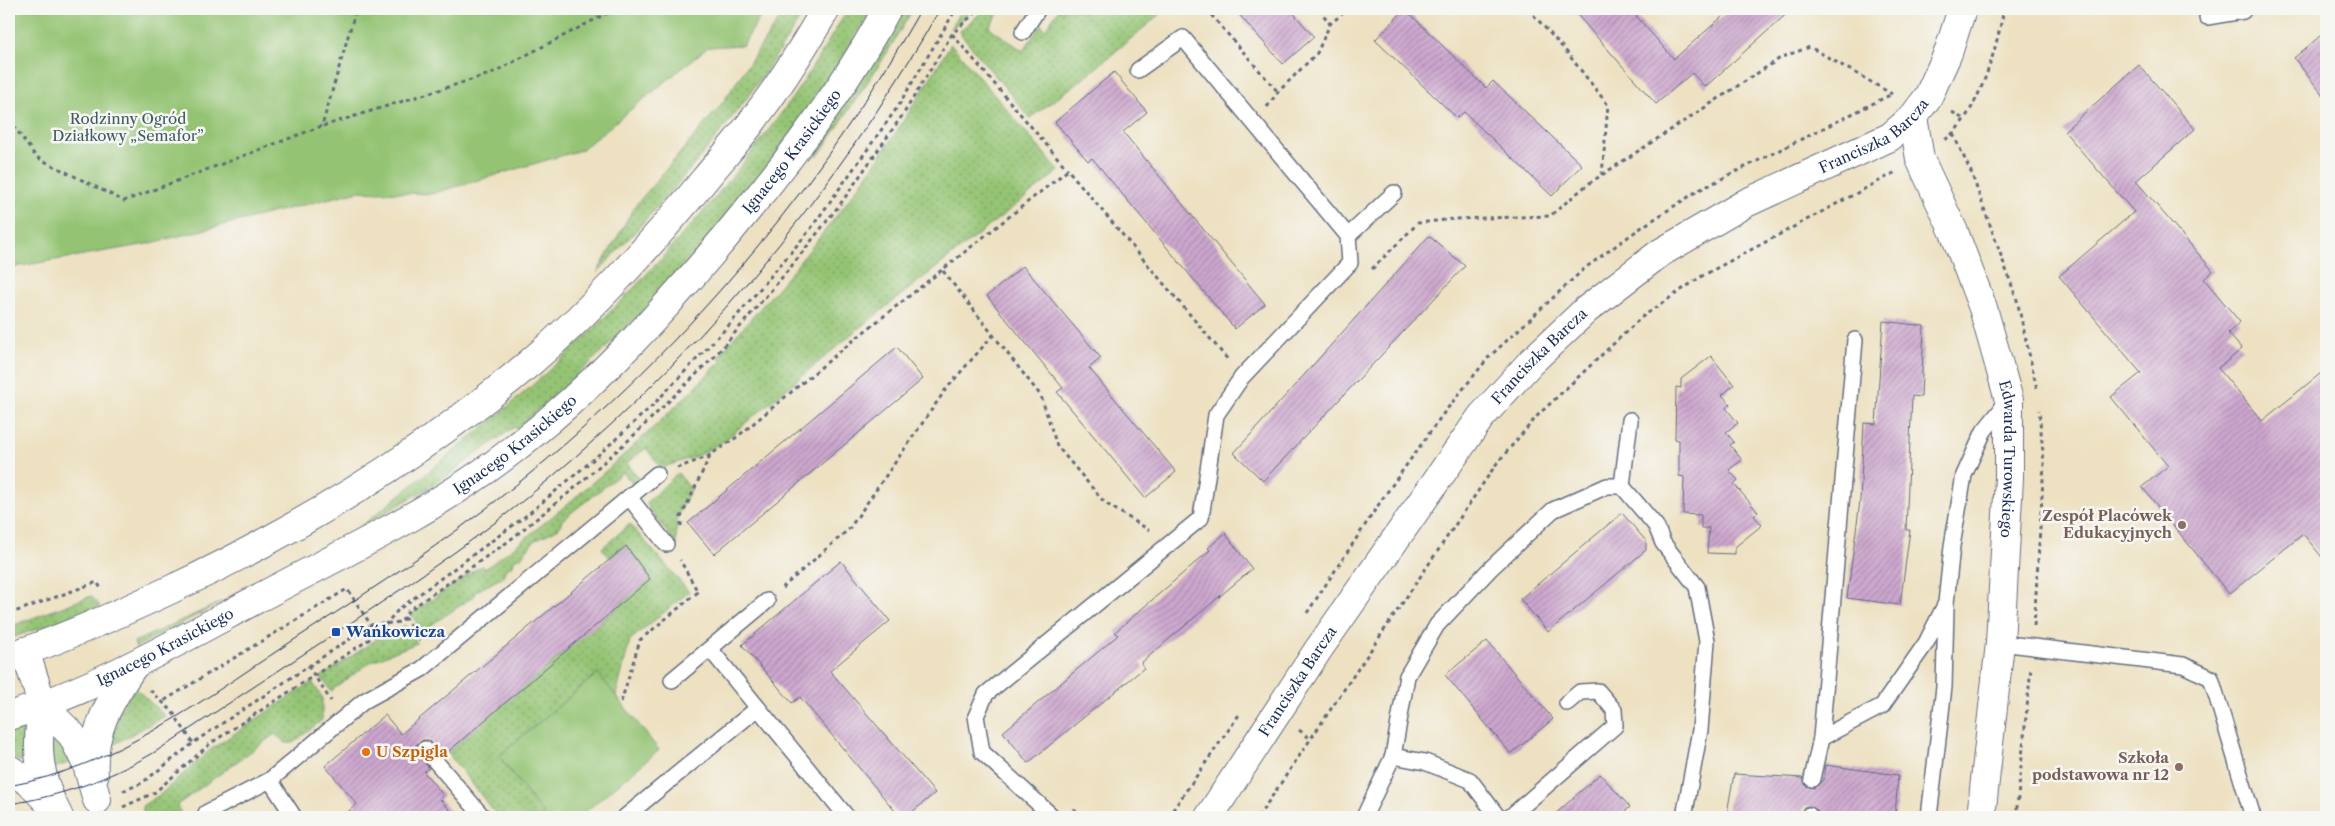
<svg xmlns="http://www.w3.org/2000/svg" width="2335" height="826" font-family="'Libre Caslon Text',serif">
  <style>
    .grass { fill: url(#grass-dots); stroke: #587a68 }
    .green { fill: #94c473; stroke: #587a68 }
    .building { fill: url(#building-hatch) }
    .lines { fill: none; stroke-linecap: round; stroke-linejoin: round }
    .service-casing { stroke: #646d81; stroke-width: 18 }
    .minor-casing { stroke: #646d81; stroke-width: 30 }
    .secondary-casing { stroke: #646d81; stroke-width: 30 }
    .path { stroke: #646d81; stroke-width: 3; stroke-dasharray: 4 4; stroke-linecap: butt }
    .service { stroke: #fff; stroke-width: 15 }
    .minor { stroke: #fff; stroke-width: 28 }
    .secondary { stroke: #fff; stroke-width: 28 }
    .tram { stroke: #1b2f5e; stroke-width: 1 }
    .education-dot { fill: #8d6e63; stroke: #f6f6f2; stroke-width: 2 }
    .transit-dot { fill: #1a4fb4; stroke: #f6f6f2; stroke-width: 2 }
    .food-dot { fill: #e8710a; stroke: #f6f6f2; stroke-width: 2 }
    .labels { text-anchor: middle; stroke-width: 5; stroke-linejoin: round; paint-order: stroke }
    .park-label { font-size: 15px; fill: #3f5c64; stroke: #f6f6f2 }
    .street-label { font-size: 15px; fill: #1b2f5e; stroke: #f6f6f2 }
    .education-label { font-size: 15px; font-weight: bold; fill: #785e54; stroke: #f6f6f2; text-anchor: end }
    .transit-label { font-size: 15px; font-weight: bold; fill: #164399; stroke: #f6f6f2; text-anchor: start }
    .food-label { font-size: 15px; font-weight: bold; fill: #c56008; stroke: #f6f6f2; text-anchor: start }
  </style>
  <defs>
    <pattern id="grass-dots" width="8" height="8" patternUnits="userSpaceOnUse" patternTransform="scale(1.25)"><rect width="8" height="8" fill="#94c473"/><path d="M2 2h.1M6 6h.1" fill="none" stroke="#78a062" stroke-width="1.8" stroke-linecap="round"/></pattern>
    <pattern id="building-hatch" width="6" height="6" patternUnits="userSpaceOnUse" patternTransform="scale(1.25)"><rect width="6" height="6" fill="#cda7ce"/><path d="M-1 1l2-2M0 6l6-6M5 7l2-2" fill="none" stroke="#a688aa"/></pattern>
  </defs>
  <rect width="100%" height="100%" fill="#f6f6f2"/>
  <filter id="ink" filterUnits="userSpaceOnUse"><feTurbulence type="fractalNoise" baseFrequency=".02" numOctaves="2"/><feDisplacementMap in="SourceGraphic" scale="10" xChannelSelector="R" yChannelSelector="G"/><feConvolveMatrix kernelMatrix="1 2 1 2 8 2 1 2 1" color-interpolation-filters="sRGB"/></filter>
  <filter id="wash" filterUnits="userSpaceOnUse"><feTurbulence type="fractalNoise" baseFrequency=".0096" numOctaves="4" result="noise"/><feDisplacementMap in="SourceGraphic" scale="20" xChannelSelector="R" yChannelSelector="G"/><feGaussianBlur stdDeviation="1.12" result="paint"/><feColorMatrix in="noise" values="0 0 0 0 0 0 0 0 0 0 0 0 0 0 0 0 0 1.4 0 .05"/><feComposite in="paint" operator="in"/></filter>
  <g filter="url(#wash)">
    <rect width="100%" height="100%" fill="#ede1c1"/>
    <!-- grass -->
    <g class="grass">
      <path d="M786 9H805C747 110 675 188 597 273L635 206 721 105Z"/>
      <path d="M848 9H872C780 168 656 311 516 429L514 427 440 481 359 528C436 465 516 404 587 335 658 266 725 190 783 111 807 78 827 43 848 9Z"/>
      <polygon points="904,9 913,9 885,56 818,156 812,152 860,81"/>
      <polygon points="962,9 973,9 950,30 960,11"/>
      <polygon points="985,9 1001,9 989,27 1023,51 1041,25 1046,29 1059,9 1166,9 1084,78 1030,118 959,32"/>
      <path d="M951 44 1059 171 858 329 724 441 697 456 661 468 646 448 627 463 639 479 633 484 623 472 562 520 559 528 534 541 521 557 514 560 513 565 505 570 503 577 475 592 473 597 431 625 432 631 425 637 411 614 476 569 483 566 485 569C570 506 648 436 721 361L719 358 723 350C772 296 819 241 862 182 894 138 922 91 951 44Z"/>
      <polygon points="678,473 691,489 677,517 676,544 649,509 647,502"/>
      <polygon points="630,524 689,592 630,640 616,696 598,673 499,756 545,817 498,817 447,752 650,579 626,546 610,558 602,548"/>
      <polygon points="91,596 100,606 9,639 9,627"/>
      <polygon points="222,602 136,647 136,648 134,642"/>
      <polygon points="405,625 417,643 372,661 331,691 321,677 383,635 388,638"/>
      <polygon points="312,682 322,697 322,720 293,743 286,743 275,734 177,805 183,817 145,817 142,806 161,794 210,750"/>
      <polygon points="135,688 165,716 109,747 118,713"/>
      <polygon points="19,728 23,731 25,757 20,762 9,756 9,732"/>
      <polygon points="54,729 72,762 53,768 50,730"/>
    </g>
    <!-- green -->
    <g class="green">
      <polygon points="9,9 765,9 743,45 708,47 581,150 431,194 359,191 147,244 9,268"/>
      <polygon points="598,673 659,750 579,817 545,817 499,756"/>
    </g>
    <g id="blocks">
      <!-- building -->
      <g class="building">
        <polygon points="1234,9 1290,9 1314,37 1283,64"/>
        <polygon points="1405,9 1486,88 1493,81 1582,165 1552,196 1464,112 1457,118 1375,40"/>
        <polygon points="1572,9 1630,9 1674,59 1731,9 1792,9 1705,87 1692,73 1656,104"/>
        <polygon points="2326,31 2326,99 2294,58"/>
        <polygon points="2139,65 2195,129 2136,181 2213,271 2204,279 2240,322 2228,333 2242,349 2218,368 2262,421 2326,369 2326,562 2303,534 2229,594 2142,487 2168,466 2111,397 2141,373 2059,276 2134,212 2064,131"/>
        <polygon points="1114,72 1147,112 1123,132 1265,304 1235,329 1092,158 1088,161 1055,122"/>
        <polygon points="1429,236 1465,266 1263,481 1234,453"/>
        <polygon points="1023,266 1101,358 1089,368 1176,472 1145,498 1057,392 1063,388 987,296"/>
        <polygon points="1883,321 1924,326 1921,397 1912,396 1906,530 1910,530 1900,605 1847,598 1860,501 1864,423 1876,424"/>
        <polygon points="897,347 923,379 714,554 688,523"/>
        <polygon points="1711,356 1734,385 1722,395 1730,404 1726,408 1738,423 1726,432 1734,442 1730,445 1742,460 1729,470 1738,480 1734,484 1758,512 1754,516 1762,525 1735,547 1735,554 1707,553 1709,528 1701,528 1701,515 1683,514 1684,477 1679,476 1679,440 1675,439 1676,387 1681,388 1681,379"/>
        <polygon points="1622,513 1646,541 1646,550 1548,632 1520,599"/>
        <polygon points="1225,533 1252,569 1141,663 1144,668 1028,763 1003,732 1118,635 1115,632 1210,550 1208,548"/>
        <polygon points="626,546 650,579 443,756 429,740 423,740 416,745 418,755 429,768 424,772 443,795 440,799 456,817 342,817 357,804 325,766 385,715 401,734"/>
        <polygon points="841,561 890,621 830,671 935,793 906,817 900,817 800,697 792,703 742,645"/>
        <polygon points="1487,641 1553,719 1511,754 1445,675"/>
        <polygon points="1825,765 1898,775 1895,817 1819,817 1817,810 1809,806 1804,807 1800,815 1727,813 1734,774 1803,778 1806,786 1814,788 1823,780"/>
        <polygon points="1600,774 1630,807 1619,817 1552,817"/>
      </g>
    </g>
  </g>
  <g filter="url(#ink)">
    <use href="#blocks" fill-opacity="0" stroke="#646d81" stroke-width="1"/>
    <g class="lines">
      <defs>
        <g id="service">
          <polyline points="2207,17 2243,11 2243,9"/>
          <polyline points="1023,32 1038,9"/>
          <polyline points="1348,236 1394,193"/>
          <polyline points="1622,486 1630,420"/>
          <polyline points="629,497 666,544"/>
          <polyline points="2000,643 2183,665 2211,678 2253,817"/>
          <polyline points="710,649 847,817"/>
          <polyline points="672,680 767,601"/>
          <polyline points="1821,738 1882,706 1926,643 1946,603 1952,546 1964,475 1984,431 2008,401"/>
          <polyline points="425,749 483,817"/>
          <polyline points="1393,756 1425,762 1470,780 1498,817"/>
          <polyline points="1812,779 1821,738 1855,340"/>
          <polyline points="270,780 294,817"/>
          <polyline points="208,817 206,813 270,780 364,701 422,669 657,474"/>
          <polyline points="625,817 758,708"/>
          <polyline points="1053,817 982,752 976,716 986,694 1201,518 1216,415 1242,377 1350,263 1348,236 1183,38 1138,70"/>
          <polyline points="1364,817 1393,756 1407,676 1437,625 1490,569 1553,510 1607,486 1622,486 1656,526 1663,543 1697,587 1707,641 1700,730 1684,817"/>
          <polyline points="1510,817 1615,726 1614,710 1598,691 1580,692 1567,703"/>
          <polyline points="1809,817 1809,815"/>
          <polyline points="1929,817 1944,687 1946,607"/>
        </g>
        <g id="minor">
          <path id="s1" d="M1913 117 1920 159 1954 232 1983 308 2009 400V478L2000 643 1981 817"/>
          <polyline points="25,651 43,706 72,735 87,765 97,800"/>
          <path d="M43 706C35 748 38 778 59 817"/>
          <polyline points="9,769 29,782 51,805"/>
          <path d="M94 776C91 731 109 702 134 665"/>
          <path id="s2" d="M1209 817 1318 650 1481 417 1531 362 1586 310 1660 253 1746 203 1890 137 1913 117 1928 97 1948 53 1962 9"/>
        </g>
        <g id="secondary">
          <path d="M9 657C65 638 119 614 172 589 300 529 424 453 532 361 596 306 652 243 705 179 723 157 743 135 759 112 784 79 805 44 826 9"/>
          <path id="s3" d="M9 716C96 689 175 643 255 600 335 557 428 514 501 459 594 389 672 303 745 213 798 149 848 82 887 9"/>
        </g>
      </defs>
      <!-- service casing -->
      <use href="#service" class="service-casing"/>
      <!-- minor casing -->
      <use href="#minor" class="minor-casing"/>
      <!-- secondary casing -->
      <use href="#secondary" class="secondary-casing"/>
      <!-- path -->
      <g class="path">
        <polyline points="1206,9 1278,92"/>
        <polyline points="1319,9 1330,24"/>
        <polyline points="1528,9 1565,50 1608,105 1602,175"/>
        <polyline points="952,34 1068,170"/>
        <polyline points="1267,107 1278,92 1317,53 1330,24 1348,9"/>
        <polyline points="1952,112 1965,120"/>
        <polyline points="9,119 36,157 124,201 322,126 356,9"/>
        <polyline points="323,126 490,74 615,9"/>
        <polyline points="1953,134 1971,172 2017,300 2037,389"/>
        <path d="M1945 140C1979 114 1996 50 2004 9"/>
        <polyline points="1372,269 1418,223 1454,219 1550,216 1588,184 1782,57 1810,47 1892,94"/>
        <polyline points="943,271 1041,396 1057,446 1105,503 1149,530"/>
        <polyline points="677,468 707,457 737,437 855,339 1068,170 1229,361"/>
        <polyline points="681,526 681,517 710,456"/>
        <polyline points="782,588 849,529 946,389 993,335"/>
        <polyline points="1307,613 1383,498 1443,414 1488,358 1585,268 1639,229 1699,190 1892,94"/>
        <polyline points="9,614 97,582 102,590"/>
        <polyline points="404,617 422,643"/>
        <polyline points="371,625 401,622 408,611 506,543 570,492 631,438 716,355 790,268 841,203 904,113 952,34 979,9"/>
        <polyline points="2034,626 2044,463 2039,410"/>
        <polyline points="308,666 331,701"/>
        <polyline points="150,690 172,711 193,743"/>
        <polyline points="621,702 640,640 698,592 680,560"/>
        <polyline points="1299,730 1311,739"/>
        <polyline points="123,791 142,783 200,738 371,625 347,589 162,702"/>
        <polyline points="123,807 154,793 211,743 376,635 399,609 527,515 595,458 653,405 730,324 809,231 897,108 956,9"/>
        <polyline points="1073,809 1085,817"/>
        <polyline points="1168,817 1241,712"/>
        <polyline points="1258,817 1497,463 1539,414 1642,317 1702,276 1896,172"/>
        <polyline points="2016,817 2031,667"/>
      </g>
      <!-- service -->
      <use href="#service" class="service"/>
      <!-- minor -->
      <use href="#minor" class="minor"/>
      <!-- secondary -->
      <use href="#secondary" class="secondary"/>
      <!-- tram -->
      <g class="tram">
        <path d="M9 786C116 766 197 704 286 645 352 602 420 559 484 510 661 375 811 203 921 9"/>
        <path d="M9 804C62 796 109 779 155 752 215 713 274 673 334 634 397 592 460 551 519 504 690 367 831 199 940 9"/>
      </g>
    </g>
  </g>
  <!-- markers -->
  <g class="education-dot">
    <circle cx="2182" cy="525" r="5"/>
    <circle cx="2179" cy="767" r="5"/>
  </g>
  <rect class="transit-dot" x="331" y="627" width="10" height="10" rx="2.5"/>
  <circle class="food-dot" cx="366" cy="752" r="5"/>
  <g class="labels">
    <!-- park labels -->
    <g class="park-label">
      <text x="128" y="124">Rodzinny Ogród<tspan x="128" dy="17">Działkowy „Semafor”</tspan></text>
    </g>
    <!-- street labels -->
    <g class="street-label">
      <text dy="5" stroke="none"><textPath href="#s2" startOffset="972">Franciszka Barcza</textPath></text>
      <text dy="5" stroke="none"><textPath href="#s3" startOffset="981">Ignacego Krasickiego</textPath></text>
      <text dy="5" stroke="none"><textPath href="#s2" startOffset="568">Franciszka Barcza</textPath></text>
      <text dy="5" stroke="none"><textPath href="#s3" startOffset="576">Ignacego Krasickiego</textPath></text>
      <text dy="5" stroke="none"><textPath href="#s1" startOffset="359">Edwarda Turowskiego</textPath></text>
      <text dy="5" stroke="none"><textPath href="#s3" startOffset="171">Ignacego Krasickiego</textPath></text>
      <text dy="5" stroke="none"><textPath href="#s2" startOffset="162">Franciszka Barcza</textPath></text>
    </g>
    <!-- education labels -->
    <g class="education-label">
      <text x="2172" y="521">Zespół Placówek<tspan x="2172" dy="17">Edukacyjnych</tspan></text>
      <text x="2169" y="763">Szkoła<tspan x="2169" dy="17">podstawowa nr 12</tspan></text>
    </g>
    <!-- transit labels -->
    <g class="transit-label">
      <text x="346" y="637">Wańkowicza</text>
    </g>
    <!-- food labels -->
    <g class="food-label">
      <text x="376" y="757">U Szpigla</text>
    </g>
  </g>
  <!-- margin -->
  <rect width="2335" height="826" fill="none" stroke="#f6f6f2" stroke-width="30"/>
</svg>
